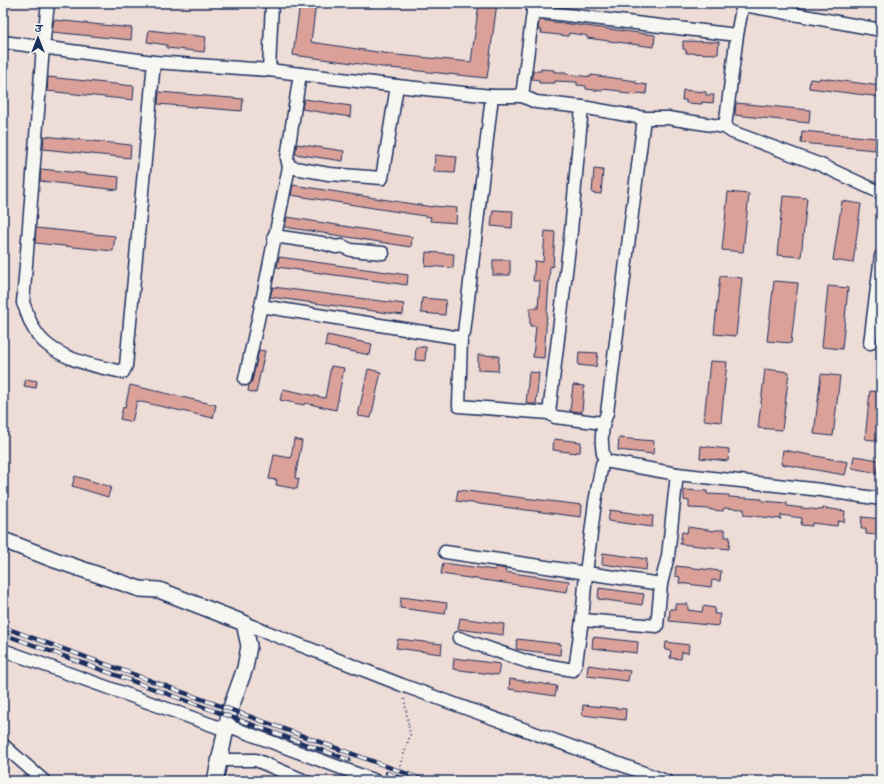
<svg xmlns="http://www.w3.org/2000/svg" width="884" height="784" font-family="Kalam,'Playpen Sans Deva',sans-serif">
  <style>
    .building { fill: #dba199; stroke: #1b2f5e }
    .lines { fill: none; stroke-linecap: round; stroke-linejoin: round }
    .minor-casing { stroke: #1b2f5e; stroke-width: 15 }
    .major-casing { stroke: #1b2f5e; stroke-width: 18 }
    .path { stroke: #1b2f5e; stroke-width: 2; stroke-dasharray: 1 3; stroke-linecap: butt }
    .minor { stroke: #f6f6f2; stroke-width: 12 }
    .major { stroke: #f6f6f2; stroke-width: 15 }
    .rail-casing { stroke: #1b2f5e; stroke-width: 4.5 }
    .rail { stroke: #f6f6f2; stroke-width: 3; stroke-dasharray: 9; stroke-linecap: butt }
  </style>
  <rect width="100%" height="100%" fill="#eedcd7"/>
  <filter id="ink" filterUnits="userSpaceOnUse"><feTurbulence type="fractalNoise" baseFrequency=".025" numOctaves="2"/><feDisplacementMap in="SourceGraphic" scale="8" xChannelSelector="R" yChannelSelector="G"/><feConvolveMatrix kernelMatrix="1 2 1 2 8 2 1 2 1" color-interpolation-filters="sRGB"/></filter>
  <g filter="url(#ink)">
    <!-- building -->
    <g class="building">
      <polygon points="300,3 316,3 311,42 397,55 471,62 479,3 497,3 487,78 390,68 293,55"/>
      <polygon points="54,20 132,28 131,40 52,32"/>
      <polygon points="539,20 655,35 654,47 587,38 587,36 583,35 569,33 568,36 541,33 542,30 538,30"/>
      <polygon points="149,30 206,37 204,52 167,48 167,45 147,42"/>
      <polygon points="683,41 719,42 718,54 686,53 686,50 683,49"/>
      <polygon points="541,69 554,70 554,72 566,72 566,74 591,77 591,75 636,81 635,83 647,85 646,94 638,93 637,95 621,93 621,91 602,89 602,91 586,89 586,86 577,85 577,82 555,81 555,83 539,83 539,80 532,79 533,71 541,71"/>
      <polygon points="48,77 134,86 133,100 47,91"/>
      <polygon points="820,78 881,86 881,97 809,88 810,79 819,80"/>
      <polygon points="683,90 706,92 706,95 714,95 713,103 702,102 702,104 686,103 686,100 682,100"/>
      <polygon points="159,92 243,99 242,111 158,104"/>
      <polygon points="304,99 351,106 350,117 302,109"/>
      <polygon points="736,103 810,110 809,123 735,115"/>
      <polygon points="802,131 876,138 875,150 801,143"/>
      <polygon points="44,136 131,145 130,158 43,149"/>
      <polygon points="297,144 344,151 343,161 295,154"/>
      <polygon points="435,155 457,157 455,173 434,172"/>
      <polygon points="41,169 119,177 118,190 40,181"/>
      <polygon points="594,169 603,170 601,194 592,193"/>
      <polygon points="293,185 432,207 432,206 457,208 456,223 430,221 431,217 291,195"/>
      <polygon points="728,192 749,194 743,252 722,250"/>
      <polygon points="783,196 807,198 801,257 777,255"/>
      <polygon points="842,201 861,204 853,263 833,260"/>
      <polygon points="493,210 513,211 512,228 491,226"/>
      <polygon points="287,217 412,237 411,247 285,227"/>
      <polygon points="36,228 115,236 113,251 35,243"/>
      <polygon points="545,231 555,232 553,267 550,266 544,358 533,357 536,326 530,326 530,308 538,308 540,281 533,281 535,261 543,262"/>
      <polygon points="426,252 454,254 453,268 425,266"/>
      <polygon points="279,257 408,275 407,285 277,267"/>
      <rect x="493" y="260" width="17" height="15"/>
      <polygon points="720,276 742,278 736,336 714,334"/>
      <polygon points="774,281 798,283 791,343 767,341"/>
      <polygon points="828,286 848,288 842,349 822,347"/>
      <polygon points="273,287 404,304 403,315 270,297"/>
      <polygon points="422,298 446,300 445,315 421,313"/>
      <polygon points="327,335 372,344 370,355 325,346"/>
      <polygon points="416,347 426,347 425,361 415,360"/>
      <polygon points="259,350 265,351 256,393 248,391 249,385 252,381"/>
      <polygon points="579,352 598,353 596,367 578,365"/>
      <polygon points="478,355 499,356 498,371 478,370"/>
      <polygon points="710,361 727,362 721,422 704,420"/>
      <polygon points="331,366 344,368 336,410 305,403 304,405 280,400 283,389 325,398"/>
      <polygon points="368,369 381,372 371,418 358,416"/>
      <polygon points="765,369 789,372 782,430 758,428"/>
      <polygon points="529,372 539,373 536,404 526,404"/>
      <polygon points="821,374 840,376 833,436 814,434"/>
      <polygon points="26,379 37,381 36,388 24,386"/>
      <polygon points="130,385 216,405 213,418 137,401 132,422 120,419 123,407 125,408"/>
      <polygon points="573,385 584,386 582,412 570,411"/>
      <polygon points="870,391 881,392 881,441 865,439"/>
      <polygon points="619,438 654,441 653,454 618,450"/>
      <polygon points="294,439 302,441 295,478 299,479 297,489 276,485 277,480 269,479 274,455 291,458"/>
      <polygon points="554,439 581,442 580,452 576,452 576,453 553,450"/>
      <polygon points="701,446 729,449 728,461 700,458"/>
      <polygon points="783,450 848,462 845,475 781,464"/>
      <polygon points="854,456 879,460 877,473 852,468"/>
      <polygon points="75,476 111,487 108,497 72,486"/>
      <polygon points="458,490 582,505 581,517 456,501"/>
      <polygon points="684,490 707,491 707,494 729,495 729,497 762,499 762,501 787,503 787,506 810,509 823,510 823,508 845,511 844,522 838,521 837,526 812,523 812,526 801,525 802,518 781,515 781,519 744,515 744,509 724,508 723,511 711,510 711,509 689,508 689,501 684,500"/>
      <polygon points="610,510 653,516 652,527 608,521"/>
      <polygon points="862,517 881,519 881,528 877,528 877,535 866,534 866,529 861,529"/>
      <polygon points="688,527 714,531 714,530 725,530 725,537 730,537 729,549 680,544 682,532 687,533"/>
      <polygon points="603,553 647,559 646,570 602,564"/>
      <polygon points="443,563 495,570 495,567 506,569 505,572 569,581 567,592 441,574"/>
      <polygon points="676,566 721,571 720,581 712,580 711,587 679,583 680,577 675,576"/>
      <polygon points="599,588 644,594 642,605 598,599"/>
      <polygon points="401,597 447,603 445,614 400,608"/>
      <polygon points="675,604 688,604 688,610 702,612 703,606 715,608 714,614 720,614 718,626 669,621 670,609 675,609"/>
      <polygon points="460,618 504,624 503,635 458,629"/>
      <polygon points="593,637 638,642 637,653 592,648"/>
      <polygon points="398,639 442,644 441,654 396,648"/>
      <polygon points="517,639 561,644 560,655 516,649"/>
      <polygon points="666,642 689,645 688,653 682,652 681,659 670,658 671,651 665,650"/>
      <polygon points="454,658 500,664 498,675 453,669"/>
      <polygon points="588,665 630,671 628,681 587,676"/>
      <polygon points="510,679 557,686 555,696 509,689"/>
      <polygon points="583,705 626,709 625,720 582,715"/>
    </g>
    <g class="lines">
      <defs>
        <g id="minor">
          <path d="M48 3 43 47 23 303C27 311 29 321 34 329 50 358 93 366 123 372L126 366 154 62"/>
          <polyline points="744,5 881,30"/>
          <polyline points="533,11 737,35"/>
          <polyline points="3,42 154,62 269,70 397,86 492,96 522,96 536,102 582,107 644,118 668,118 725,127 732,132 821,165 881,193"/>
          <polyline points="269,70 272,3"/>
          <polyline points="492,96 464,333 461,338 459,406 549,413 555,417 603,423"/>
          <polyline points="522,96 534,4"/>
          <polyline points="725,127 737,35 743,3"/>
          <polyline points="289,167 329,174 382,178 397,86"/>
          <polyline points="274,236 322,243 336,247 342,246 351,250 383,253"/>
          <polyline points="261,306 461,338"/>
          <polyline points="870,343 881,256"/>
          <polyline points="245,379 261,306 289,167 287,158 300,74"/>
          <polyline points="549,413 571,231 582,107"/>
          <path d="M605 461C600 446 601 428 607 413L644 118"/>
          <polyline points="445,552 661,584"/>
          <polyline points="582,620 657,626 661,584 668,556 677,474"/>
          <polyline points="244,623 402,685 666,781"/>
          <polyline points="459,638 528,662 573,670 576,663 582,620 586,573 595,502 602,464 605,461 677,474 821,490 881,499"/>
          <polyline points="3,650 226,730"/>
          <polyline points="226,725 376,781"/>
          <polyline points="3,745 44,781"/>
          <polyline points="219,760 256,760 305,781"/>
        </g>
        <polyline id="major" points="3,540 55,560 140,589 159,590 244,623 249,646 245,668 230,710 215,781"/>
      </defs>
      <!-- minor casing -->
      <use href="#minor" class="minor-casing"/>
      <!-- major casing -->
      <use href="#major" class="major-casing"/>
      <!-- path -->
      <polyline class="path" points="395,781 410,735 404,697"/>
      <!-- minor -->
      <use href="#minor" class="minor"/>
      <!-- major -->
      <use href="#major" class="major"/>
      <defs>
        <g id="rail">
          <polyline points="3,627 427,781"/>
          <polyline points="3,634 349,760"/>
          <polyline points="387,773 408,781"/>
        </g>
      </defs>
      <!-- rail casing -->
      <use href="#rail" class="rail-casing"/>
      <!-- rail -->
      <use href="#rail" class="rail"/>
    </g>
  </g>
  <!-- margin -->
  <rect width="884" height="784" fill="none" stroke="#f6f6f2" stroke-width="16"/>
  <rect x="8" y="8" width="868" height="768" fill="none" stroke="#1b2f5e" stroke-width="1.5" filter="url(#ink)"/>
  <!-- north arrow -->
  <g transform="translate(38 38)" stroke="#f6f6f2" stroke-width="3" paint-order="stroke">
  <path d="M0-3L7 15L0 10L-7 15Z" fill="#1b2f5e"/>
  <text y="-6" font-size="11" font-weight="bold" text-anchor="middle" fill="#1b2f5e">उ</text>
  </g>
</svg>
